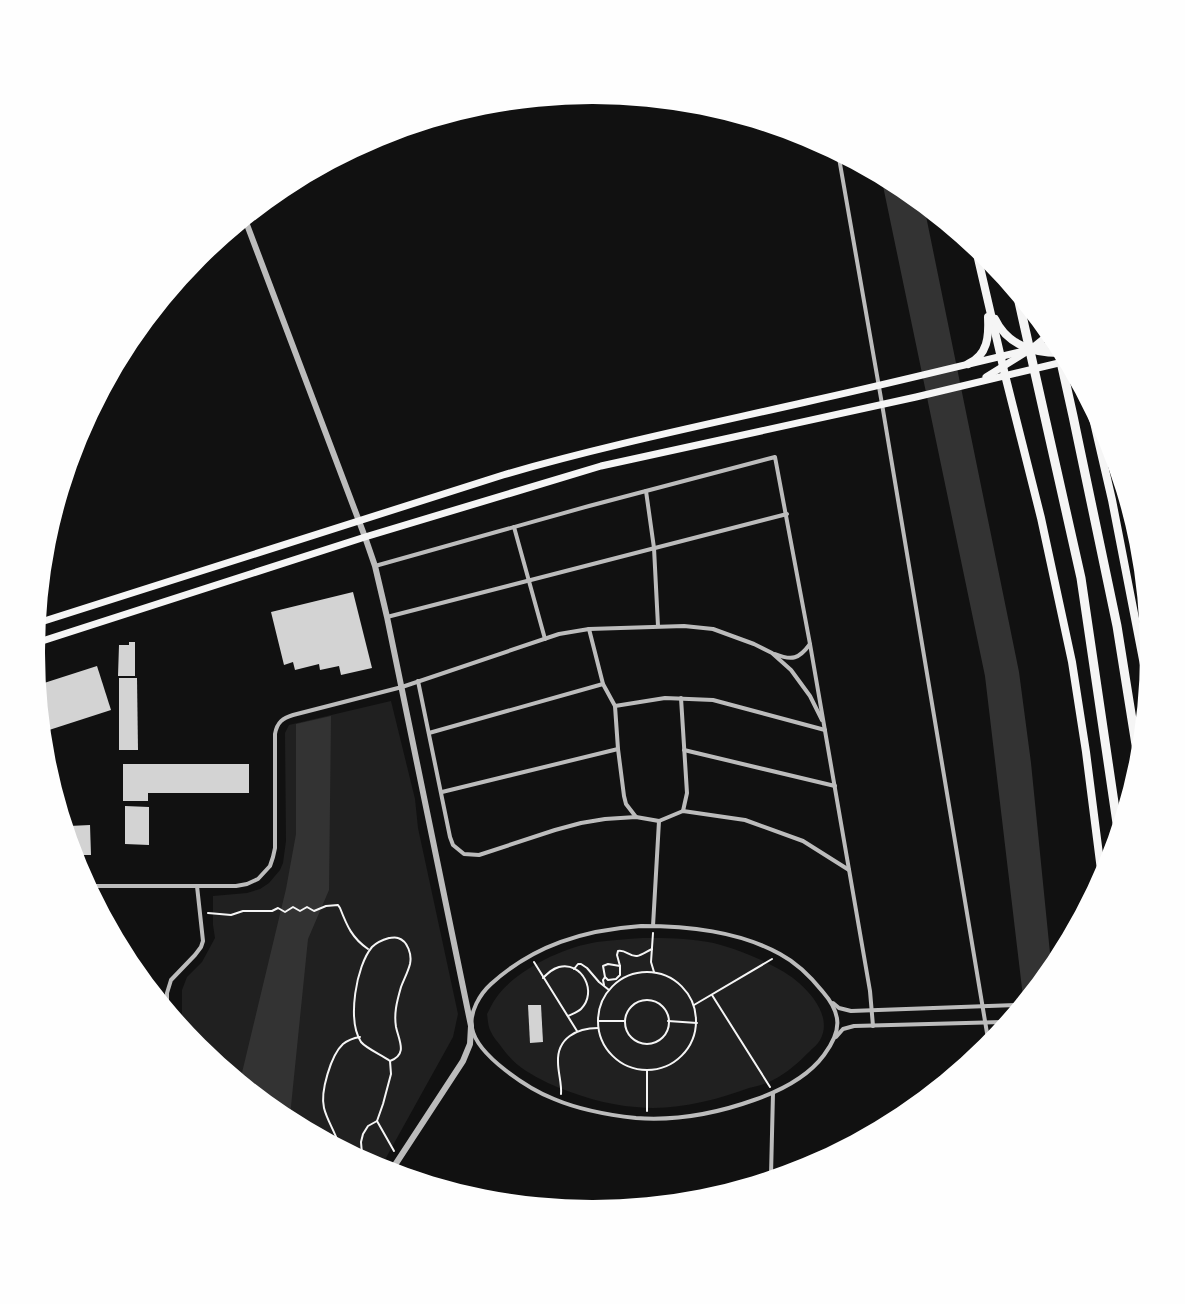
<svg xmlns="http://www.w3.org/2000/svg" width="1185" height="1304" font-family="Arial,sans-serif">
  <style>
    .green { fill: #202020 }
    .water { fill: #333 }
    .building { fill: #d3d3d3 }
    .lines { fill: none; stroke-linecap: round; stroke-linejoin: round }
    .path { stroke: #f5f5f5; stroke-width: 2 }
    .minor { stroke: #bcbcbc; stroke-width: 4 }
    .tertiary { stroke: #bcbcbc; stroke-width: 6 }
    .secondary { stroke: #f5f5f5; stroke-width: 7 }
    .primary { stroke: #f5f5f5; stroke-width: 8 }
    .trunk { stroke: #f5f5f5; stroke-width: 9 }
  </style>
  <rect width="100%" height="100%" fill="#111"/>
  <!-- green -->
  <g class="green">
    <polygon points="391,701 415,799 418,828 458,1014 453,1037 382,1165 284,1113 200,1044 182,1022 182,990 187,977 202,962 215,938 213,925 213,896 247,893 260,889 269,883 280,870 283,863 286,841 285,733 289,725"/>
    <path d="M643 938C665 938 686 938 708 942 732 946 781 966 799 983 814 996 832 1019 820 1040 818 1044 813 1048 810 1051 799 1062 787 1073 773 1080 766 1084 757 1086 749 1088 713 1101 674 1111 636 1107 606 1105 575 1095 548 1083 526 1072 514 1065 500 1045 497 1041 493 1037 491 1032 488 1027 488 1020 487 1014 490 1009 492 1003 496 998 515 970 564 947 597 942 612 940 627 939 643 938Z"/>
  </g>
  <!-- water -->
  <g class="water">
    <polygon points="882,181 901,191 925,211 1019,672 1031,763 1051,963 1023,997 985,676"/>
    <polygon points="331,716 329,890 308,939 290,1116 284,1113 241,1077 286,889 296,834 296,724"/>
  </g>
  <!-- building -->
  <g class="building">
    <polygon points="353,592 372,668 341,675 339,666 320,670 319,664 295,670 293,662 284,665 271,612"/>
    <polygon points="129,642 135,642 135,676 118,676 119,645 129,645"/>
    <polygon points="97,666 111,710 46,731 41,684"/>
    <polygon points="119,678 137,678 138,750 119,750"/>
    <polygon points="123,764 249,764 249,793 148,793 148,801 123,801"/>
    <polygon points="125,806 149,807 149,845 125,844"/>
    <polygon points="90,825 91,855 77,855 69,826"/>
    <polygon points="528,1005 541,1005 543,1042 530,1043"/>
  </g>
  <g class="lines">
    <!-- path -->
    <g class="path">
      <path d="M208 913 231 915 243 911H272L278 908 285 912 293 907 300 911 307 907 314 911 326 906 338 905 340 908C347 926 352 938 368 949"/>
      <polyline points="653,933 651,962 654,972"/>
      <path d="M389 938C391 938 395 937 398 938 408 941 412 955 410 964 408 972 404 979 401 987 399 994 397 1001 396 1008 395 1015 395 1021 396 1027 399 1041 408 1054 390 1061 382 1055 367 1049 361 1042 347 1020 356 966 372 947 377 942 382 940 389 938Z"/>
      <polyline points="534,962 577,1031"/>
      <polygon points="608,964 620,966 620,975 616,979 608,980 605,977 603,966"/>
      <path d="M620 966 617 955 618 951C625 949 630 957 637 956 642 955 647 951 652 949"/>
      <polyline points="574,969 578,964 581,964 587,968 599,982 609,990"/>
      <circle cx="647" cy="1021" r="49"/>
      <path d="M543 978C548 973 552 969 559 967 582 961 598 992 581 1009 578 1012 572 1014 568 1016"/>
      <polyline points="604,985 603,980 605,977"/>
      <polyline points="712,995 770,1087"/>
      <circle cx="647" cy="1022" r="22"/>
      <polyline points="694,1005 772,959"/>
      <polyline points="598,1021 625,1021"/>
      <polyline points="668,1021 697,1023"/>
      <polyline points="647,1070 647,1111"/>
      <path d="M561 1094C562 1084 558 1073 558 1062 557 1038 577 1028 598 1028"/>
      <polyline points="377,1121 394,1151"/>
      <path d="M338 1142C334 1130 327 1120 324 1108 320 1092 331 1055 343 1044 348 1040 354 1038 360 1037"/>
      <polyline points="362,1154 361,1142 363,1134 368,1126 377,1121 383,1104 391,1074 390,1061"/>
    </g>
    <!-- minor -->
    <g class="minor">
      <polyline points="839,158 882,404 988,1039"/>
      <polyline points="646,491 654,548 658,626"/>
      <polyline points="514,527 545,639"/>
      <polyline points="375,566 589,506 775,457 810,644 870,991 873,1026"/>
      <polyline points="387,617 787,514"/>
      <polyline points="589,629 603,684 615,706 618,749 624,796 626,804 636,817"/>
      <path d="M775 654C792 661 799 659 810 644"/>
      <polyline points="418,681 450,837 453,845 464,854 479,855 555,830 581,823 605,819 636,817 659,821 683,811 745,820 803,841 849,870"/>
      <polyline points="681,698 687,793 683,811"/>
      <polyline points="615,706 665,698 713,700 825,730"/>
      <polyline points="429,733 603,684"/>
      <polyline points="684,750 835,786"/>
      <polyline points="442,792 618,749"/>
      <path d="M92 886H236L247 884 258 879 270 866 273 857 275 848V734C277 722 283 718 293 715L402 687 559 634 589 629 684 626 713 629 754 644 772 653 791 670 810 696 822 720"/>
      <path d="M641 926C688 926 738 931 780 954 797 963 811 977 823 992 842 1014 842 1031 824 1055 807 1078 780 1091 754 1100 715 1114 677 1121 636 1118 608 1115 580 1110 554 1099 529 1089 477 1056 472 1028 469 1012 480 994 491 984 534 945 584 930 641 926Z"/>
      <polyline points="653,926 659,821"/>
      <polyline points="833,1003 839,1008 851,1011 1016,1005"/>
      <polyline points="167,1004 167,993 171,980 195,955 201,947 203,941 197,886"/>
      <polyline points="836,1037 843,1029 854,1026 1003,1022"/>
      <polyline points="771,1175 773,1093"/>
    </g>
    <!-- tertiary -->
    <polyline class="tertiary" points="246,222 365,537 375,566 387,617 471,1026 470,1044 463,1061 393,1168"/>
    <!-- secondary -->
    <g class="secondary">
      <polyline points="986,377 1031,349 1047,336"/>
      <path d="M41 622 503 475C603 446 705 425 806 402 889 384 971 363 1054 344"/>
      <polyline points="39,642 365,537 601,466 916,397 1063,362"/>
    </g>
    <!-- primary -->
    <g class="primary">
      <polyline points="977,254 1005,375 1041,518 1072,662 1086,752 1101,870"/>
      <path d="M995 319C1007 344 1032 353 1059 353"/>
      <path d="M968 364C988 355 989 336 988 317"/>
      <polyline points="1093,418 1112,500 1145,670"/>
    </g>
    <!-- trunk -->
    <g class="trunk">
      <polyline points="1019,302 1081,578 1117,823"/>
      <polyline points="1059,353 1073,416 1117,626 1137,751"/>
    </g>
  </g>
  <!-- crop -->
  <path d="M0 0H1185V1304H0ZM592 104H593A547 547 0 0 1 1140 651V653A547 547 0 0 1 593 1200H592A547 547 0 0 1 45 653V651A547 547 0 0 1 592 104Z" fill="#fefefe" fill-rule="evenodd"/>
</svg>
